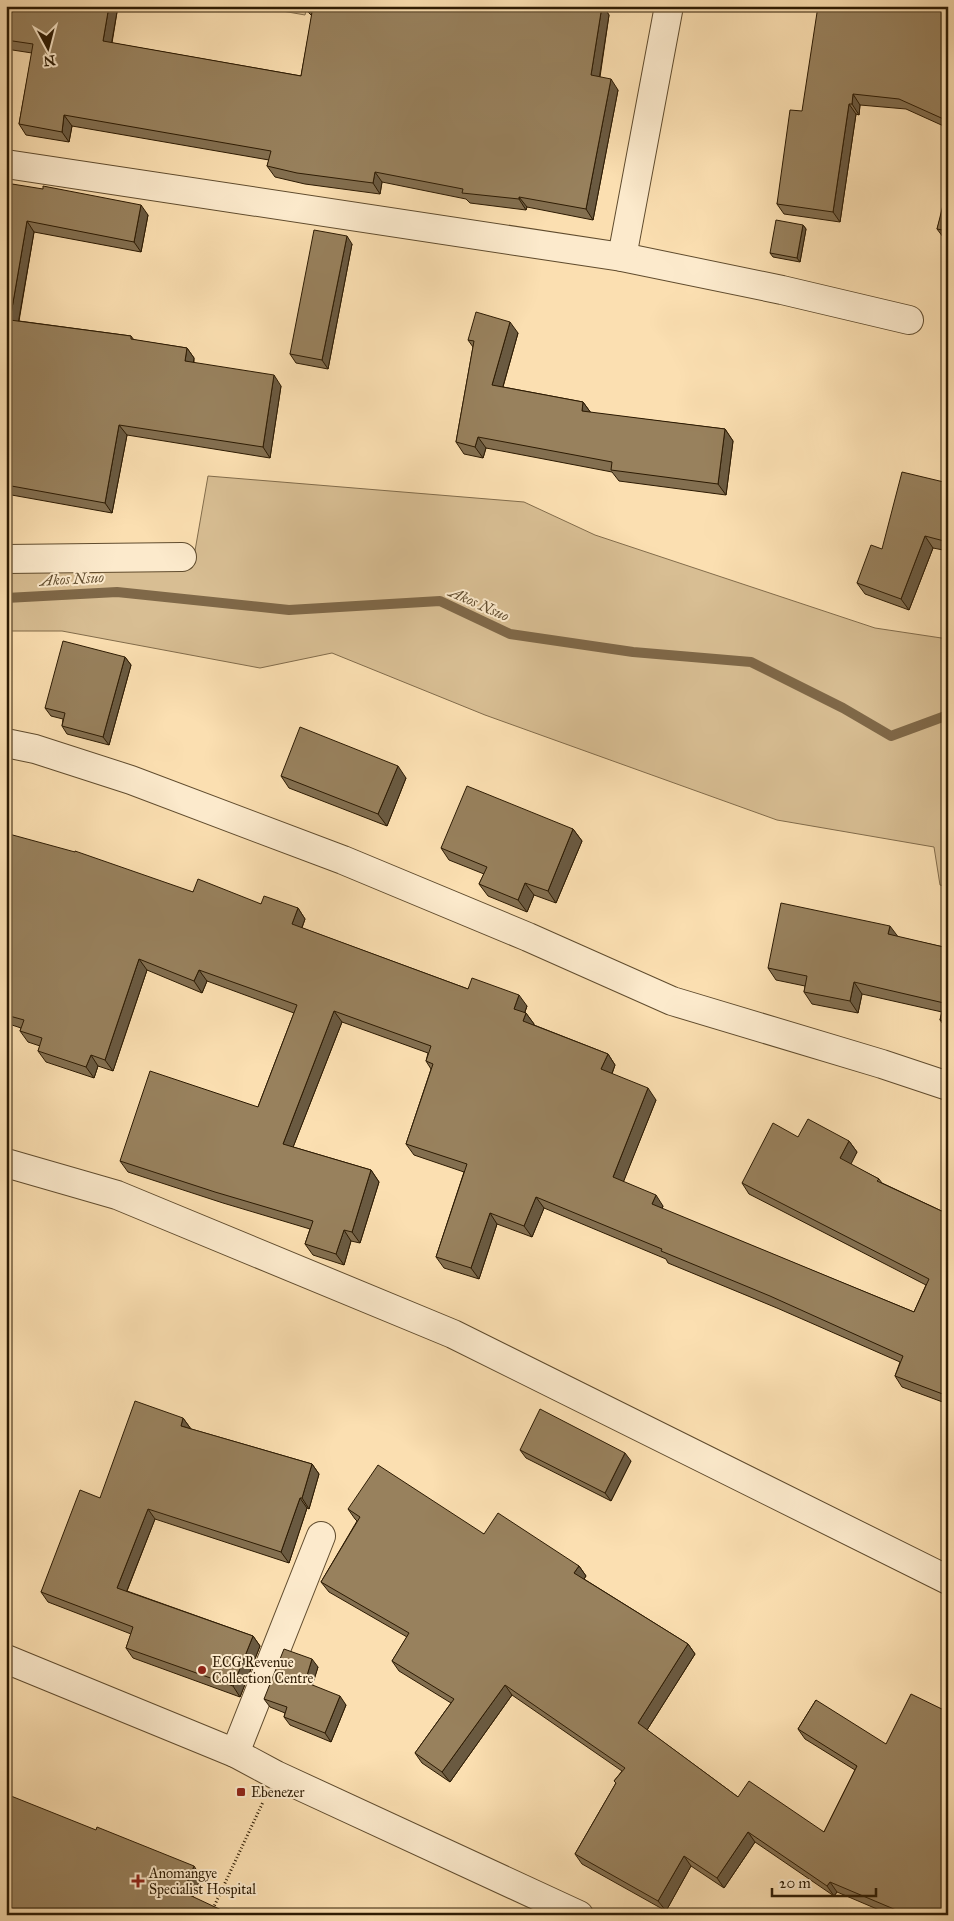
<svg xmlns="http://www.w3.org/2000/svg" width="954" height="1921" font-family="'IM FELL Great Primer',serif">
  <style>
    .green { fill: #d8be93; stroke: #826c4b }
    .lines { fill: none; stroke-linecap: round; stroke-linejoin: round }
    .stream { stroke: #7f6848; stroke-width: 10 }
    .minor-casing { stroke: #604c2e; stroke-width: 30 }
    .tertiary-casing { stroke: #604c2e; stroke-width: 30 }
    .path { stroke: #2d1b03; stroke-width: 3; stroke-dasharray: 1 2.5; stroke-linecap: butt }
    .minor { stroke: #fceacc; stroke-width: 28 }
    .tertiary { stroke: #fceacc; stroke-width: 28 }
    .wall { fill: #836f50; stroke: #2d1b03 }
    .shaded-wall { fill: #6a5a41; stroke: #2d1b03 }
    .building { fill: #98815d; stroke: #2d1b03 }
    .poi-dot { fill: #8f2418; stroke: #fceacc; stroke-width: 2 }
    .labels { text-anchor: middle; stroke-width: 4; stroke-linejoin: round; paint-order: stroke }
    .poi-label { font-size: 14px; fill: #2d1b03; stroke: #fceacc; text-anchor: start }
    .water-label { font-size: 15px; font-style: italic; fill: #634f31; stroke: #fceacc }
  </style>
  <rect width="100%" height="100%" fill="#fbdfb1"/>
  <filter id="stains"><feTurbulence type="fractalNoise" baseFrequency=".004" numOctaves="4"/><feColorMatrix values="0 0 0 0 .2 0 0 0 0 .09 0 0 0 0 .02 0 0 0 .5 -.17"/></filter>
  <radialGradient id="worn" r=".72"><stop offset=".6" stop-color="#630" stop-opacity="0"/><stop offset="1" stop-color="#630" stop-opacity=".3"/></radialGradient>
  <!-- green -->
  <g class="green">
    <polygon points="254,6 307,6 305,15"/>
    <polygon points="208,476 524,502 595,535 875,628 948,639 948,887 940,885 934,847 777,820 485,715 332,653 260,668 62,631 6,631 6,568 132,570 192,568"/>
  </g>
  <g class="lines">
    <!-- stream -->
    <polyline class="stream" points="6,598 117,592 289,610 440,601 510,634 633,652 751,662 843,708 891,736 948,715"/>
    <defs>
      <g id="minor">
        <polyline points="6,164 622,257 782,290 909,320"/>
        <polyline points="622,257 669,6"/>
        <polyline points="6,559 182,557"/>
        <polyline points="6,743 35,749 131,780 343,860 528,937 672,1001 882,1064 948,1086"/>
        <polyline points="6,1163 117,1195 453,1334 948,1580"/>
        <polyline points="235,1753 321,1536"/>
      </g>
      <polyline id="tertiary" points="6,1659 235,1753 276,1775 579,1915"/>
    </defs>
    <!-- minor casing -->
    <use href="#minor" class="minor-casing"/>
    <!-- tertiary casing -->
    <use href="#tertiary" class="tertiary-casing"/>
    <!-- path -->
    <polyline class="path" points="210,1915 263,1802"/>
    <!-- minor -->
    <use href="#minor" class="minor"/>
    <!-- tertiary -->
    <use href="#tertiary" class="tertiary"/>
  </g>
  <!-- wall -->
  <g class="wall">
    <polygon points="6,6 118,6 112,43 301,76 312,16 308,12 309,6 603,6 609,15 600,77 618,90 593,220 527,207 526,210 470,203 466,199 382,182 380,194 305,184 275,177 267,166 269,160 72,126 69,142 26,135 19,124 32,53 6,49"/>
    <polygon points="948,6 948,128 906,109 860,105 859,115 856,114 840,222 784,214 777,204 802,111"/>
    <polygon points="6,183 148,215 141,252 34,232 19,321 131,336 134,340 187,348 194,358 194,363 281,386 270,458 127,435 112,513 6,494"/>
    <polygon points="948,193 948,238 943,237 937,229"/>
    <polygon points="803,225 806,229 800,262 773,257 770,253"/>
    <polygon points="352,244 328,369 296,363 290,354"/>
    <polygon points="518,333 503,387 583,402 591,413 725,429 733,441 726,495 619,481 612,472 486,448 483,458 464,454 456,442 473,347 468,340"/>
    <polygon points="948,483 948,551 933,548 909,610 865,594 857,583 882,549"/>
    <polygon points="125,657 131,665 109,745 67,734 62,726 63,719 51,716 45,708"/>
    <polygon points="281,776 406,778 387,826 289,788"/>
    <polygon points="573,829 582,841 556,903 534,895 527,912 488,896 479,884 484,874 449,860 441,848"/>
    <polygon points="6,845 193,892 261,904 298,908 305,919 302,928 468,989 527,1006 525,1012 534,1024 534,1025 608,1054 615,1065 612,1074 656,1100 623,1182 663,1206 662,1209 914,1312 926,1285 749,1194 742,1183 798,1137 849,1141 857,1152 850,1164 879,1179 882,1183 948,1214 948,1404 902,1387 895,1376 900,1362 777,1308 668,1263 666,1259 544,1208 532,1237 497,1224 479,1279 444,1268 436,1257 464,1172 414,1155 406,1144 431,1069 426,1061 428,1053 342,1022 293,1147 371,1170 379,1182 360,1243 351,1241 344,1265 313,1255 305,1244 310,1229 223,1203 128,1172 120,1161 258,1107 294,1013 207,981 202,993 147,970 113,1071 98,1066 94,1078 46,1062 38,1051 40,1046 28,1042 20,1031 21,1028 6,1023"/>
    <polygon points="898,937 948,948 948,1031 940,1020 942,1012 862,994 858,1013 812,1004 804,992 805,986 776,980 768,968"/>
    <polygon points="183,1418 191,1429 312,1464 319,1474 309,1509 307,1508 289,1563 155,1519 127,1591 253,1636 260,1646 240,1697 133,1658 126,1648 131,1634 48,1602 41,1592 100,1498"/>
    <polygon points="520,1450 631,1461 611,1501 526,1458"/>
    <polygon points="348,1509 484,1534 579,1566 586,1576 584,1579 688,1644 695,1654 647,1730 738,1797 824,1832 855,1770 805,1739 798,1729 816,1700 948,1915 891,1915 837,1892 834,1896 755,1842 724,1888 691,1866 666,1911 582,1864 575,1854 616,1783 614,1781 622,1771 512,1695 450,1782 422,1763 415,1753 451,1703 399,1671 392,1661 407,1637 329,1592 321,1582 357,1521 355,1519"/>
    <polygon points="318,1667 312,1685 346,1705 331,1742 290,1725 284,1717 285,1713 270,1707 264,1699"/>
  </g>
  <!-- shaded-wall -->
  <g class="shaded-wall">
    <polygon points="109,6 118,6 110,52 103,41"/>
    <polygon points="602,6 603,6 609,15 598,86 591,75"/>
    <polygon points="611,79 618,90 593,220 586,209"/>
    <polygon points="853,94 860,105 859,115 852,104"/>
    <polygon points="849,104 856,114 840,222 833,212"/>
    <polygon points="64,115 72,126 69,142 62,132"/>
    <polygon points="375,172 382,182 380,194 373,183"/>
    <polygon points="519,197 527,207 526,210 519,199"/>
    <polygon points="141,205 148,215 141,252 134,242"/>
    <polygon points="27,221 34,232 17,330 10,320"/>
    <polygon points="803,225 806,229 800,262 797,258"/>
    <polygon points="347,236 352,244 328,369 322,360"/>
    <polygon points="510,322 518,333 500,397 492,385"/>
    <polygon points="187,348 194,358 192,372 185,361"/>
    <polygon points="274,375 281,386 270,458 263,447"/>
    <polygon points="583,402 591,413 582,411"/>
    <polygon points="119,425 127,435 112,513 105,503"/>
    <polygon points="725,429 733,441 726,495 718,484"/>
    <polygon points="478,437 486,448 483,458 475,447"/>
    <polygon points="925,536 933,548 909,610 901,599"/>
    <polygon points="125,657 131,665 109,745 103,737"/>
    <polygon points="398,766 406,778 387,826 378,814"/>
    <polygon points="573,829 582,841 556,903 548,891"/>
    <polygon points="525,883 534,895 527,912 518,900"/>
    <polygon points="298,908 305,919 299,935 292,924"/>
    <polygon points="890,926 899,938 888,934"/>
    <polygon points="139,959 147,970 113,1071 105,1060"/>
    <polygon points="199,970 207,981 202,993 194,981"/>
    <polygon points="854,982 862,994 858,1013 850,1001"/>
    <polygon points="519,995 527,1006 522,1020 514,1009"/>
    <polygon points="334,1011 342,1022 290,1155 283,1144"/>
    <polygon points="526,1013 534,1024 531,1032 523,1021"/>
    <polygon points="608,1054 615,1065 609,1081 601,1069"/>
    <polygon points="91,1055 98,1066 94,1078 86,1067"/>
    <polygon points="648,1088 656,1100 621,1188 613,1177"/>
    <polygon points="849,1141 857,1152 848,1170 840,1158"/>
    <polygon points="371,1170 379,1182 360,1243 352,1232"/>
    <polygon points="656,1195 663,1206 659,1215 652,1204"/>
    <polygon points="536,1197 544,1208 532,1237 524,1226"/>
    <polygon points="490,1213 497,1224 479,1279 471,1268"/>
    <polygon points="344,1230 351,1241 344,1265 336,1254"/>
    <polygon points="183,1418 191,1429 181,1426"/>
    <polygon points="625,1453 631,1461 611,1501 605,1493"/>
    <polygon points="312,1464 319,1474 309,1509 302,1498"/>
    <polygon points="300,1498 307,1508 289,1563 281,1552"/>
    <polygon points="148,1509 155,1519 124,1598 117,1588"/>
    <polygon points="579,1566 586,1576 581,1583 574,1573"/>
    <polygon points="253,1636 260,1646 240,1697 233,1686"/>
    <polygon points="688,1644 695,1654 645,1733 638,1723"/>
    <polygon points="312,1659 318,1667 311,1690 305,1682"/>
    <polygon points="505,1685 512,1695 450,1782 442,1772"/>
    <polygon points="340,1696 346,1705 331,1742 325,1733"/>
    <polygon points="748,1832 755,1842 724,1888 717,1878"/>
    <polygon points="684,1856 691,1866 666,1911 658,1901"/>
    <polygon points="194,1866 201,1877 191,1902 183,1892"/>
    <polygon points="830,1882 837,1892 834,1896 827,1886"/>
  </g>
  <!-- building -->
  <g class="building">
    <polygon points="6,6 109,6 103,41 301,76 312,12 308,12 309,6 602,6 591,75 611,79 586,209 519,197 519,199 462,193 463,189 375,172 373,183 297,173 267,166 271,151 64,115 62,132 19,124 33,44 6,40"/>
    <polygon points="818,6 948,6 948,121 899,99 853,94 852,104 849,104 833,212 777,204 790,110 802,111"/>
    <polygon points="6,183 43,189 43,186 141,205 134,242 27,221 10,320 131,336 131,339 187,348 185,361 274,375 263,447 119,425 105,503 6,485"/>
    <polygon points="946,193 948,193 948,231 937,229"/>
    <polygon points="776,220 803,225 797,258 770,253"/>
    <polygon points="314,230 347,236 322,360 290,354"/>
    <polygon points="476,312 510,322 492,385 583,402 582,411 725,429 718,484 611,470 612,462 478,437 475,447 456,442 474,341 468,340"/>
    <polygon points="902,472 948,483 948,542 925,536 901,599 857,583 871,545 882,549"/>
    <polygon points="63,641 125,657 103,737 62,726 65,713 45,708"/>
    <polygon points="300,727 398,766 378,814 281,776"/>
    <polygon points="467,786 573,829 548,891 525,883 518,900 479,884 487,867 441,848"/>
    <polygon points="9,834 75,852 75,851 193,892 198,879 261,904 264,896 298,908 292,924 468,989 472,978 519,995 514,1009 526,1013 523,1021 608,1054 601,1069 648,1088 613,1177 656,1195 652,1204 914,1312 929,1279 742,1183 773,1123 798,1137 808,1119 849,1141 840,1158 879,1179 877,1181 948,1214 948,1396 895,1376 903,1356 770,1296 661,1251 662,1249 536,1197 524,1226 490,1213 471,1268 436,1257 467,1164 406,1144 433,1064 426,1061 431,1046 334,1011 283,1144 371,1170 352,1232 344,1230 336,1254 305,1244 313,1221 215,1192 120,1161 150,1071 258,1107 297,1005 199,970 194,981 139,959 105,1060 91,1055 86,1067 38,1051 42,1038 20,1031 24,1020 6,1015 6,845"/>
    <polygon points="781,903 890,926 888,934 948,948 948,1022 940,1020 944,1003 854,982 850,1001 804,992 807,976 768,968"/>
    <polygon points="135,1401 183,1418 181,1426 312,1464 302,1498 300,1498 281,1552 148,1509 117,1588 253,1636 233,1686 126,1648 133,1627 41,1592 80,1490 100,1498"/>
    <polygon points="540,1409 625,1453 605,1493 520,1450"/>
    <polygon points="378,1465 484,1534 498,1513 579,1566 574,1573 688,1644 638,1723 738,1797 749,1781 824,1832 857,1766 798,1729 816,1700 886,1744 911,1694 948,1712 948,1915 908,1915 830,1882 827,1886 748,1832 717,1878 684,1856 658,1901 575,1854 616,1783 614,1781 625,1768 505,1685 442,1772 415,1753 454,1699 392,1661 409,1633 321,1582 360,1517 348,1509"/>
    <polygon points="284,1649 312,1659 305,1682 340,1696 325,1733 284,1717 287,1707 264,1699"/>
    <polygon points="6,1794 96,1830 97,1827 194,1866 183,1892 232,1915 6,1915"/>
  </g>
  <!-- markers -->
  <g class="poi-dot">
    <circle cx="202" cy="1670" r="5"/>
    <rect x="236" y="1787" width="10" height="10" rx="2.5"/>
    <path d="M135.5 1873.5h5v5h5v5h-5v5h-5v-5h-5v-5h5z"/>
  </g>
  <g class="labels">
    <!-- poi labels -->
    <g class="poi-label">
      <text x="212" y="1667">ECG Revenue<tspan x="212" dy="16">Collection Centre</tspan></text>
      <text x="251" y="1797">Ebenezer</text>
      <text x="149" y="1878">Anomangye<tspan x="149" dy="16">Specialist Hospital</tspan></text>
    </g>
    <!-- water labels -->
    <g class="water-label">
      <text transform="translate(72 579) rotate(-3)" y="5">Akos Nsuo</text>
      <text transform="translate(479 604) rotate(24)" y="5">Akos Nsuo</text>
    </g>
  </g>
  <!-- margin -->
  <rect width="954" height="1921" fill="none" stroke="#fbdfb1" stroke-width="25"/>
  <rect x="8" y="8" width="939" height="1906" fill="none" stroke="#2d1b03" stroke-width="2.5"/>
  <rect x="12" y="12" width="929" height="1896" fill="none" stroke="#2d1b03"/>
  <!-- north arrow -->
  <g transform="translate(48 48) rotate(173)" stroke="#fceacc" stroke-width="4" paint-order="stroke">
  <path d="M0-4L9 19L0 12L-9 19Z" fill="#2d1b03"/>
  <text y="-8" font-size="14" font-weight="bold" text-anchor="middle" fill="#2d1b03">N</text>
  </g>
  <!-- scale -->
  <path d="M772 1888v8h104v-8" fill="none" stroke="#2d1b03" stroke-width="2.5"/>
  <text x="779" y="1888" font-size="15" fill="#2d1b03" stroke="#fceacc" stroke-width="4" paint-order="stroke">20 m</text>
  <rect width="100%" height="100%" filter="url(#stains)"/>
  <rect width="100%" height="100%" fill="url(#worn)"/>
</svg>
